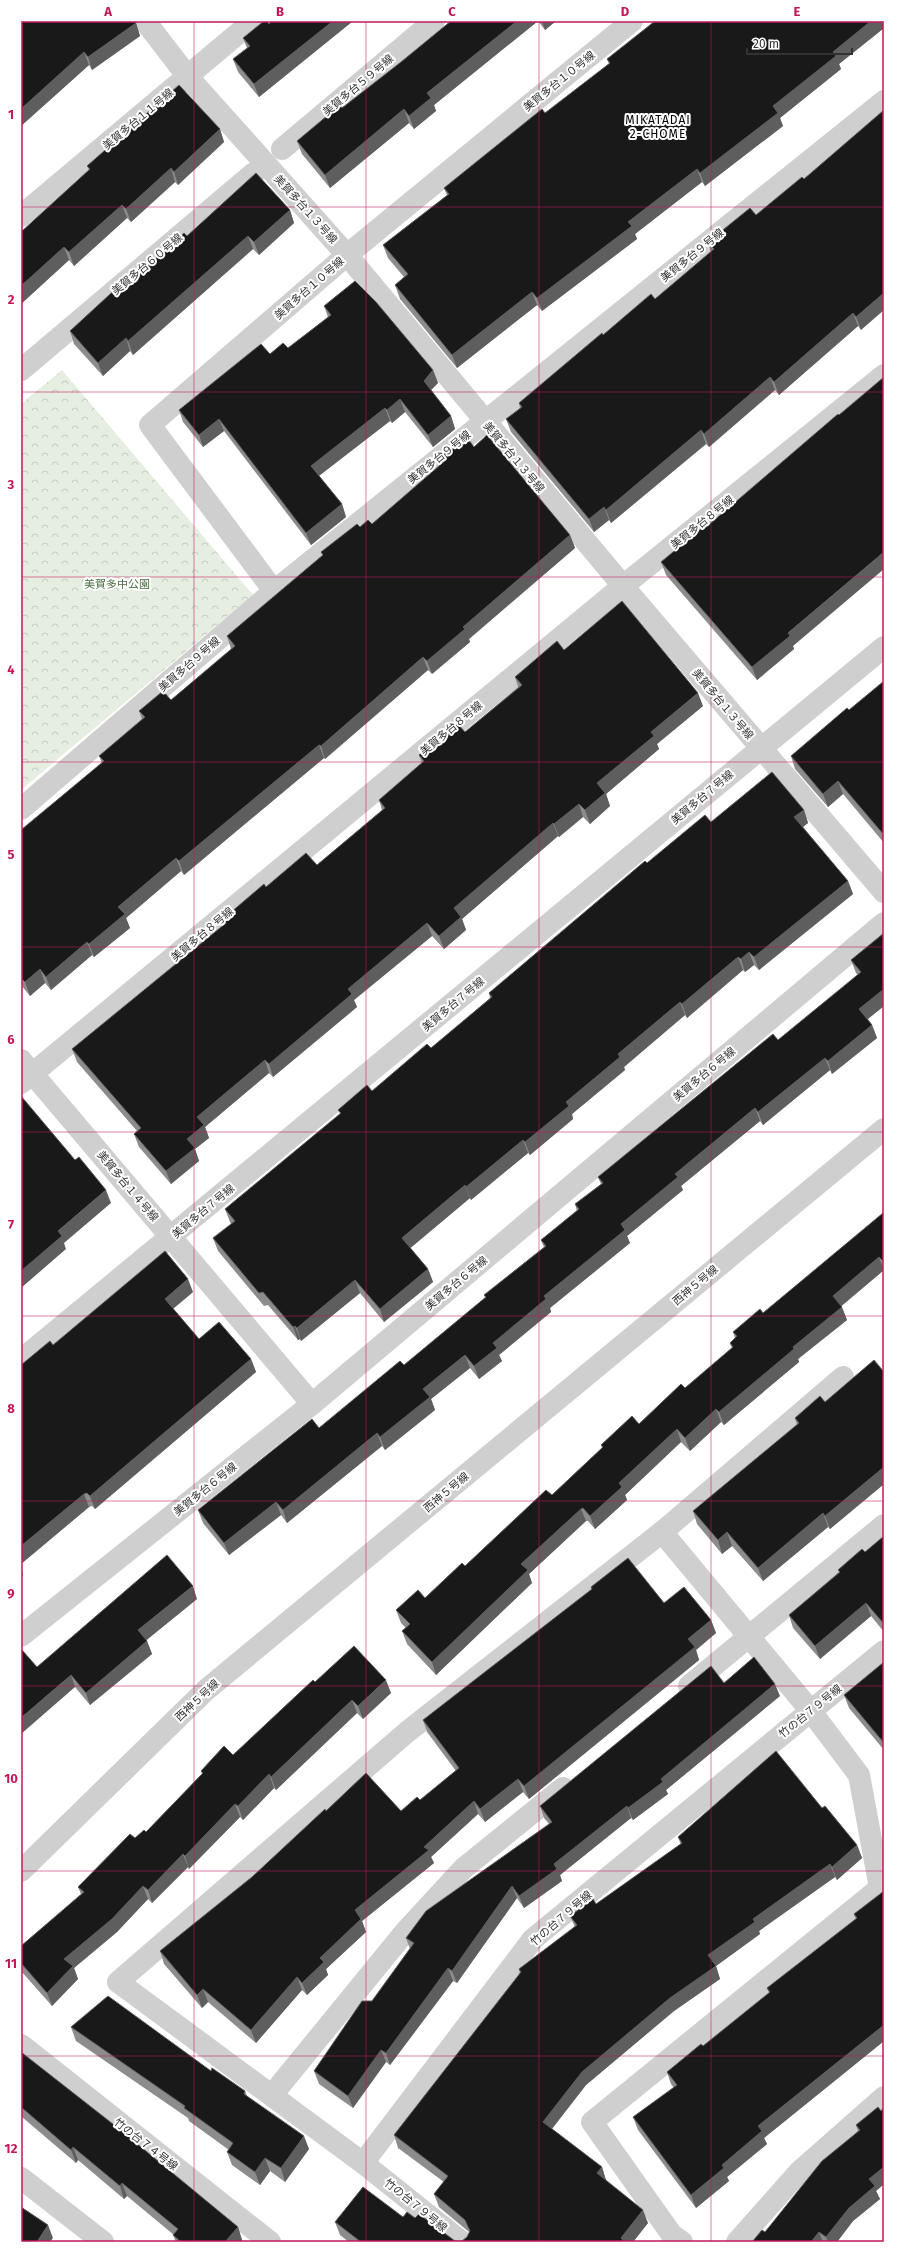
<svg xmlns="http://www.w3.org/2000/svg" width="905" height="2263" font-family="'Fira Sans','Noto Sans JP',sans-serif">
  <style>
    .park { fill: url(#park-crowns) }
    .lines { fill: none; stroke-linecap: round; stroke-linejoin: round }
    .minor { stroke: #cfcfcf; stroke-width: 22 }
    .wall { fill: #8c8c8c }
    .shaded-wall { fill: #5e5e5e }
    .building { fill: #191919; stroke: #5e5e5e }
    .grid { fill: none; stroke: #c2185b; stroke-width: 1; stroke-opacity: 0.55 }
    .labels { text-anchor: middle; stroke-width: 4; stroke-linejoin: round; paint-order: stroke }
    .street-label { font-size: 11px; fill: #323232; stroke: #fff }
    .park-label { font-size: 11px; fill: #486f3f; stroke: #fff }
    .neighbourhood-label { font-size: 12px; letter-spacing: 1px; fill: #000; stroke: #fff }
    .neatline { fill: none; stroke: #c2185b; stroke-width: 1.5 }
    .grid-label { font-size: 13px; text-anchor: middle; font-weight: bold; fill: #c2185b }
  </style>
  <defs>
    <pattern id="park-crowns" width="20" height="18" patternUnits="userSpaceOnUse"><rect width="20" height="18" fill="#e5eee1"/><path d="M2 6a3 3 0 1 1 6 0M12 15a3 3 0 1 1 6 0" fill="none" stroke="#c5cdc2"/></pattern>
  </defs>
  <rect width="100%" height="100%" fill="#fff"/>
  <!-- park -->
  <polygon class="park" points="62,370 253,595 21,790 21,404"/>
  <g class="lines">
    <!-- minor -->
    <g class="minor">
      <polyline points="145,21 188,77 347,255 623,586 884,892"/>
      <polyline points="282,149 434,21"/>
      <polyline points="21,216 253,21"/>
      <polyline points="21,370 254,173"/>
      <polyline points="274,591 150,425 347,255 632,21"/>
      <polyline points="21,809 274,591 884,101"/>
      <polyline points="21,1060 312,1404"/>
      <polyline points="21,1083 623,586 884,375"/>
      <polyline points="21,1360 884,647"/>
      <polyline points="662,1532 810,1710 859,1775 880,1888 884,1891"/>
      <polyline points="21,1636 312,1404 884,923"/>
      <polyline points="689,1686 884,1525"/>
      <polyline points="21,1871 206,1690 884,1129"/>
      <polyline points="21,2045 270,2242"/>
      <polyline points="272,2095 405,1932 464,1868 563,1788"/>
      <polyline points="363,2163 118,1982 407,1732 662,1532 843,1377"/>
      <polyline points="21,2178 103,2242"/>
      <polyline points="462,2242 363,2163 533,1939 884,1651"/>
      <polyline points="682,2242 672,2235 592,2122 880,1888"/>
      <polyline points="737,2242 799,2172 884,2097"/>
    </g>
  </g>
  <!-- wall -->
  <g class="wall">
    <polygon points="21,21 136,23 140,36 92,70 89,65 21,126"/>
    <polygon points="272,21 353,21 259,97 238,72 233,59 247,48 243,38 269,24"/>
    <polygon points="451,21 556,21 545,30 538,21 434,105 436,111 414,129 409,123 330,188 302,154 297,141 342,108 401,62"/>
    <polygon points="884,21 884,28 839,64 841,69 780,118 783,126 705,186 702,182 635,234 637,239 542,311 537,305 457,368 400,299 395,285 404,277 388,258 383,245 447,195 444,188 545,113 609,64 607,59"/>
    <polygon points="884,110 861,330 858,326 779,395 775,390 709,447 706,444 611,523 609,520 594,532 511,432 506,419 520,408 519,403 603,335 655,299 711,252 708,242 756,215 804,179"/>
    <polygon points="220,129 224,142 178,185 175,182 131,222 127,218 74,266 69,260 21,304 21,232 89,170 87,166"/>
    <polygon points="290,210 294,223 259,255 253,249 133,355 130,351 103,376 74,344 70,331 187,236"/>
    <polygon points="324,306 433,370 438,383 431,390 451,416 455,429 433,447 405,412 392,423 390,421 319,476 342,504 346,517 311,545 224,431 203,447 183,422 179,410 270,354 288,348 328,317"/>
    <polygon points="474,447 570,535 575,548 469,639 470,642 432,674 428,670 325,759 324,758 184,875 181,871 126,918 130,928 94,957 92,955 51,990 45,983 30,996 21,985 21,830 102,763 99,756 142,719 139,711 171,700 231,649 227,636 323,555 321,552 360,527 372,524 446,461 443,454"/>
    <polygon points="661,562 793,646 794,649 757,680 666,575"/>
    <polygon points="564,650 703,706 657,744 659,749 606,794 610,806 590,824 583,817 559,837 558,836 462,919 466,930 444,949 432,936 354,1000 357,1007 273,1077 269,1073 205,1127 209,1138 195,1149 199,1161 171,1184 139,1147 134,1134 137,1131 77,1062 72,1049 225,924 223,919 266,887 317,865 382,810 379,800 422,763 419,755 465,732 518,687 515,677"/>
    <polygon points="884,681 884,843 843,794 828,807 795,769 791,756 849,710"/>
    <polygon points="804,810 808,823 803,827 848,881 853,894 759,970 754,965 745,972 743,970 687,1018 685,1015 624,1067 625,1070 572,1114 573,1119 530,1155 528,1153 471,1200 470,1198 410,1248 428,1269 433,1282 384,1322 360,1293 301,1341 300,1339 298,1340 268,1305 264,1306 218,1251 213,1238 231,1224 230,1222 225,1209 340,1114 338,1110 372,1091 431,1048 490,998 489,993 647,863 711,822"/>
    <polygon points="884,933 884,1006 868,1019 872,1025 877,1038 832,1074 830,1070 763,1125 760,1121 681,1186 683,1190 627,1236 630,1243 550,1308 551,1312 499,1355 502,1361 479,1379 470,1368 431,1399 435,1410 385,1450 382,1446 287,1523 281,1515 229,1555 203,1523 198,1510 319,1428 404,1365 485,1298 484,1295 544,1247 541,1240 577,1211 575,1204 601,1184 598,1177 778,1040 858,975 856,973 851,960"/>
    <polygon points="884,1214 884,1270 841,1306 847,1320 798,1359 799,1362 724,1425 721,1422 690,1451 681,1442 625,1495 627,1500 595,1529 588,1521 586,1521 529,1574 532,1583 436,1675 407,1644 402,1631 406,1628 401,1623 396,1610 425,1598 465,1566 552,1495 602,1448 601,1445 639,1424 685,1388 732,1348 730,1343 735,1338 733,1332 763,1313"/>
    <polygon points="193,1292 173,1309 199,1339 251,1359 256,1372 95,1509 92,1506 89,1507 21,1564 53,1345"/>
    <polygon points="884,1372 884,1484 830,1529 828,1527 763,1581 732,1546 722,1554 697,1524 693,1511 797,1425 795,1418 825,1402"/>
    <polygon points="884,1536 884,1632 871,1616 820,1659 793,1628 789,1615 839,1572 838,1570 865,1552"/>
    <polygon points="591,1587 664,1603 711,1620 716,1633 696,1650 699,1660 529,1799 523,1792 485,1822 478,1814 431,1857 434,1863 362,1921 366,1932 326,1969 328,1975 307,1995 302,1990 256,2043 208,2002 202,2008 164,1964 160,1951 252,1877 326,1811 401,1811 420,1800 456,1771 427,1732 423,1720 591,1590"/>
    <polygon points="197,1599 146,1640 147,1641 152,1654 90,1705 75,1687 37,1667"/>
    <polygon points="884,1662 884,1750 849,1708 844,1695"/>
    <polygon points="315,1682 391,1693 363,1719 357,1713 276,1790 274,1788 243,1820 240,1817 189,1869 188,1867 152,1903 148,1899 117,1932 74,1968 78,1979 52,2006 21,1971 21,1946 81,1894 78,1887 135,1838 146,1832 202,1774 201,1771 233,1755"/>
    <polygon points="724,1683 780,1696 666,1790 668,1794 633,1820 631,1818 560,1875 562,1881 524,1908 517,1898 457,1983 453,1981 390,2065 386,2062 353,2108 319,2084 314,2071 372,2001 410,1949 406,1938 549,1824 544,1818 540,1806"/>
    <polygon points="822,1808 857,1845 862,1858 837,1880 835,1877 759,1931 760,1934 716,1966 720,1979 674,2011 586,2085 552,2129 602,2167 606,2181 648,2223 633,2242 349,2242 340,2235 335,2222 403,2217 415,2218 455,2241 462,2241 467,2237 469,2232 439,2207 434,2194 444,2182 398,2148 394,2135 520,1974 519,1969 575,1927 570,1916 596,1904 681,1845 678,1837"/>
    <polygon points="884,1891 884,2041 764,2138 767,2144 727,2177 729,2181 696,2208 638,2130 633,2117 674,2088 671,2084 667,2072 703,2046 769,1993 767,1988 856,1919 854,1914"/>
    <polygon points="71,2027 211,2071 245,2091 247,2096 309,2149 285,2182 270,2171 260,2185 232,2165 227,2152 229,2150 189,2121 188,2118 76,2041"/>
    <polygon points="21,2052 238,2227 242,2240 241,2242 176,2242 173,2235 174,2235 127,2196 124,2199 78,2160 76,2163 22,2117 21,2117"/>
    <polygon points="884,2108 884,2184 876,2191 880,2199 853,2221 837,2242 752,2242 765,2232 858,2131 856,2125"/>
  </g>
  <!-- shaded-wall -->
  <g class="shaded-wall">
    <polygon points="333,21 353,21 259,97 254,84"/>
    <polygon points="517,21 538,21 434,105 436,111 414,129 409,116 427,93"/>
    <polygon points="542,21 556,21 545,30"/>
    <polygon points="871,21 884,21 884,28 839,64 841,69 780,118 783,126 705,186 700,173 833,52"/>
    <polygon points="136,23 140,36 92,70 88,57"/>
    <polygon points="84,52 89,65 21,126 21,109"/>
    <polygon points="404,109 409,123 330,188 325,175"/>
    <polygon points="220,129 224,142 178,185 174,172"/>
    <polygon points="171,168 175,182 131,222 126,209"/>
    <polygon points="697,169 702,182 635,234 637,239 542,311 537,298 628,222"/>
    <polygon points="122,205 127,218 74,266 69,252"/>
    <polygon points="290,210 294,223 259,255 254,242"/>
    <polygon points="248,236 253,249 133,355 128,341"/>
    <polygon points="64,247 69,260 21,304 21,286"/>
    <polygon points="532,292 537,305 457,368 452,355"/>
    <polygon points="884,293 884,310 861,330 856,317"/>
    <polygon points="853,313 858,326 779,395 774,382"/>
    <polygon points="126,338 130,351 103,376 98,363"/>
    <polygon points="433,370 438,383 428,393 424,381"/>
    <polygon points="770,377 775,390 709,447 704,434"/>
    <polygon points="400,399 405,412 392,423 387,410"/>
    <polygon points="385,408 390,421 316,478 311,466"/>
    <polygon points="451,416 455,429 433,447 428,435"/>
    <polygon points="219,419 224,431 203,447 199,435"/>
    <polygon points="701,430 706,444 611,523 606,510"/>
    <polygon points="342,504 346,517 311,545 306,533"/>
    <polygon points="604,507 609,520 594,532 589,519"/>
    <polygon points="570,535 575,548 469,639 470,642 432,674 427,661 463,627"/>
    <polygon points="884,552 884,569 793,646 794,649 757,680 752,667 788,633"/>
    <polygon points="423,657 428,670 325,759 321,746"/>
    <polygon points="698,693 703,706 657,744 659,749 606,794 610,806 590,824 585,810 597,783 651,732"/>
    <polygon points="319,745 324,758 184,875 179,861"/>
    <polygon points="838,781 843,794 828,807 823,794"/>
    <polygon points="579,804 583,817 559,837 554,824"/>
    <polygon points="804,810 808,823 799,830 794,817"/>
    <polygon points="553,823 558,836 462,919 466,930 444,949 439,936 454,908"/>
    <polygon points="176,858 181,871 126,918 130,928 94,957 89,944 118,907"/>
    <polygon points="848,881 853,894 759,970 754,957"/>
    <polygon points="427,923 432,936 354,1000 357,1007 273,1077 269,1064 348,989"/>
    <polygon points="87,942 92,955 51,990 46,977"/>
    <polygon points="749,952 754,965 745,972 741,959"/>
    <polygon points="738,957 743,970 687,1018 682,1004"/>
    <polygon points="40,969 45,983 30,996 25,982"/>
    <polygon points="884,989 884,1006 864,1022 859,1009"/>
    <polygon points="680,1002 685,1015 624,1067 625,1070 572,1114 573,1119 530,1155 525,1142 566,1102 618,1054"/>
    <polygon points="872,1025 877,1038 832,1074 828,1061"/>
    <polygon points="825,1058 830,1070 763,1125 758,1112"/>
    <polygon points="265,1060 269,1073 205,1127 209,1138 195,1149 199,1161 171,1184 166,1171 187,1139 197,1117"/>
    <polygon points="755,1108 760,1121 681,1186 683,1190 627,1236 630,1243 550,1308 551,1312 499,1355 502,1361 479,1379 474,1366 493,1343 544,1296 675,1174"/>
    <polygon points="523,1140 528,1153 471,1200 466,1187"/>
    <polygon points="465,1185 470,1198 407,1251 402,1238"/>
    <polygon points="106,1190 111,1203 64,1243 66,1249 21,1288 21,1271 58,1231"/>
    <polygon points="879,1257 884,1270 838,1309 833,1296"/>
    <polygon points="428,1269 433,1282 384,1322 380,1309"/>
    <polygon points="188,1279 193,1292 169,1312 165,1299"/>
    <polygon points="355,1280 360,1293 301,1341 297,1328"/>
    <polygon points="842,1307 847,1320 798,1359 799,1362 724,1425 719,1412 793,1347"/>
    <polygon points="295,1326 300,1339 298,1340 293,1327"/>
    <polygon points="465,1355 470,1368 431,1399 435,1410 385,1450 380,1437 423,1389"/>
    <polygon points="251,1359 256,1372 95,1509 90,1496"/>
    <polygon points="716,1409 721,1422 690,1451 685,1438"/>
    <polygon points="677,1429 681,1442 625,1495 627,1500 595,1529 590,1516 619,1483"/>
    <polygon points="377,1433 382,1446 287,1523 283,1510"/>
    <polygon points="884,1467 884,1484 830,1529 825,1516"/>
    <polygon points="84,1494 89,1507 21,1564 21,1546"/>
    <polygon points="276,1502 281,1515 229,1555 224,1543"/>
    <polygon points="581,1509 586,1521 529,1574 532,1583 436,1675 432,1662 521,1564"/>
    <polygon points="823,1513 828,1527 763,1581 758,1568"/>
    <polygon points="727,1532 732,1546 722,1554 718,1540"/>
    <polygon points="21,1568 23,1575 21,1577"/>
    <polygon points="193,1586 197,1599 143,1643 138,1630"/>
    <polygon points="866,1603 871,1616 820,1659 815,1646"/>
    <polygon points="711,1620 716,1633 696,1650 699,1660 529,1799 524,1786 688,1639"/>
    <polygon points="147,1641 152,1654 90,1705 86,1693"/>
    <polygon points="71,1675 75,1687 21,1734 21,1718"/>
    <polygon points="386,1680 391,1693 363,1719 358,1706"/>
    <polygon points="775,1684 780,1696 666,1790 668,1794 633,1820 628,1808 661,1779"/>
    <polygon points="352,1700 357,1713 276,1790 271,1777"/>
    <polygon points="269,1774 274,1788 243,1820 238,1806"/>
    <polygon points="518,1779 523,1792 485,1822 480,1809"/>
    <polygon points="474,1801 478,1814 431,1857 434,1863 362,1921 366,1932 326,1969 328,1975 307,1995 302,1983 355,1910 424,1847"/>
    <polygon points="235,1804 240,1817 189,1869 185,1856"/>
    <polygon points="627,1806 631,1818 560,1875 562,1881 524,1908 519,1896 554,1864"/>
    <polygon points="857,1845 862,1858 837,1880 832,1867"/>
    <polygon points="183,1854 188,1867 152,1903 148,1890"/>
    <polygon points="830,1864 835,1877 759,1931 760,1934 716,1966 720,1979 674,2011 586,2085 547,2135 543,2122 582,2072 708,1955 753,1919"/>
    <polygon points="143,1886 148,1899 117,1932 74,1968 78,1979 52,2006 47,1993 64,1959"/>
    <polygon points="512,1886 517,1898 457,1983 452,1971"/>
    <polygon points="448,1968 453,1981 390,2065 386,2053"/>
    <polygon points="297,1977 302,1990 256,2043 251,2030"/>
    <polygon points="203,1989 208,2002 202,2008 197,1995"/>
    <polygon points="884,2025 884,2041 764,2138 767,2144 727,2177 729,2181 696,2208 691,2195 722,2165 758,2126"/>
    <polygon points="381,2050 386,2062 353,2108 348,2096"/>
    <polygon points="304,2136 309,2149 285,2182 281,2168"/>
    <polygon points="73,2147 78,2160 76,2163 71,2150"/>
    <polygon points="265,2158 270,2171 260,2185 255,2172"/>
    <polygon points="602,2167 606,2180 602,2186 597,2173"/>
    <polygon points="884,2167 884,2184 876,2191 880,2199 853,2221 837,2242 828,2242 826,2237 869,2179"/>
    <polygon points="122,2183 127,2196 124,2199 120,2186"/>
    <polygon points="643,2210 648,2223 633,2242 622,2242 621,2238"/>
    <polygon points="48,2225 53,2238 50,2242 37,2242"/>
    <polygon points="238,2227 242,2240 241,2242 225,2242"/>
    <polygon points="819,2232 823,2242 811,2242"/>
  </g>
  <!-- building -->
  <g class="building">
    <polygon points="21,21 135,21 136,23 88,57 84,52 21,109"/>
    <polygon points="264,21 267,21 269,24 272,21 333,21 254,84 233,59 250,46 243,38"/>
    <polygon points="451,21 517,21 427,93 431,98 409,116 404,109 325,175 297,141 340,105 342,108 401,62"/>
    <polygon points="655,21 871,21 833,52 836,56 773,106 778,113 700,173 697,169 628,222 632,226 537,298 532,292 452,355 395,285 408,274 383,245 449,194 444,188 542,109 545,113 610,63 607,59"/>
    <polygon points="179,85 220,129 174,172 171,168 126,209 122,205 69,252 64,247 21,286 21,232 90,169 87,166"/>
    <polygon points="884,110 884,293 856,317 853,313 774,382 770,377 704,434 701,430 606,510 604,507 589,519 506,419 522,407 519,403 602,333 603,335 651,294 655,299 714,249 708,242 750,208 756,215 802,177 804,179"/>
    <polygon points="256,173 290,210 254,242 248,236 128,341 126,338 98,363 70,331 121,284 124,287 184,233 187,236"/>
    <polygon points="355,281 376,302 433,370 424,381 451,416 428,435 400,399 387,410 385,408 311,466 342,504 306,533 219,419 199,435 179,410 261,344 270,354 283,343 288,348 331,315 324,306"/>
    <polygon points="884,377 884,552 788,633 790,636 752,667 661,562 703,527 704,529 838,414 839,415"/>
    <polygon points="487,435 570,535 463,627 465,629 427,661 423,657 321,746 319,745 179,861 176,858 118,907 125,914 89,944 87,942 46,977 40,969 25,982 21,978 21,830 104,761 99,756 145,717 139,711 163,691 171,700 235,646 227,636 323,555 321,552 357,524 360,527 368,520 372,524 447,459 443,454 466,436 474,447"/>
    <polygon points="622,601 698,693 651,732 654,736 597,783 605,793 585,810 579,804 554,824 553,823 454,908 461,917 439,936 427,923 348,989 352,994 269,1064 265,1060 197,1117 204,1125 187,1139 195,1148 166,1171 134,1134 141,1128 72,1049 226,923 223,919 264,884 266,887 306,853 317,865 385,808 379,800 424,761 419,755 457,723 465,732 522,685 515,677 557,641 564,650"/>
    <polygon points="884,681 884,835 838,781 823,794 791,756 847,708 849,710"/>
    <polygon points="772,772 804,810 794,817 848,881 754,957 749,952 741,959 738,957 682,1004 680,1002 618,1054 620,1057 566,1102 569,1106 525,1142 523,1140 466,1187 465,1185 402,1238 428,1269 380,1309 355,1280 297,1328 295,1326 293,1327 263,1292 259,1293 213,1238 235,1221 225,1209 341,1113 338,1110 367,1085 372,1091 427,1044 431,1048 492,997 489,993 645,861 647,863 705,815 711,822"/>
    <polygon points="884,933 884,989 859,1009 872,1025 828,1061 825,1058 758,1112 755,1108 675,1174 678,1177 621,1224 625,1230 544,1296 546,1299 493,1343 497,1348 474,1366 465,1355 423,1389 430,1397 380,1437 377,1433 283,1510 276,1502 224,1543 198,1510 312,1419 319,1428 400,1361 404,1365 486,1297 484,1295 546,1246 541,1240 579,1209 575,1204 603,1183 598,1177 773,1034 778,1040 861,972 851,960"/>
    <polygon points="21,1096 75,1160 79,1157 106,1190 58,1231 62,1236 21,1271"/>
    <polygon points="883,1213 884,1214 884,1262 879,1257 833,1296 842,1307 793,1347 794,1349 719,1412 716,1409 685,1438 677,1429 619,1483 622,1487 590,1516 583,1508 581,1509 521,1564 528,1570 432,1662 402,1631 410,1624 396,1610 418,1590 425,1598 462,1563 465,1566 546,1490 552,1495 603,1447 601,1445 632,1416 639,1424 681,1384 685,1388 733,1347 730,1343 737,1336 733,1332 760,1309 763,1313"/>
    <polygon points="165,1251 188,1279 165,1299 199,1339 219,1322 251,1359 90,1496 87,1493 84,1494 21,1546 21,1365 50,1341 53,1345"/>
    <polygon points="874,1360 884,1372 884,1467 825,1516 823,1513 758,1568 727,1532 718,1540 693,1511 799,1423 795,1418 820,1396 825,1402"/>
    <polygon points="884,1536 884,1624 866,1603 815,1646 789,1615 840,1572 838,1570 862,1549 865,1552"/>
    <polygon points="167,1555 193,1586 138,1630 147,1641 86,1693 71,1675 21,1718 21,1652 22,1650 37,1667"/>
    <polygon points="628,1558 664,1603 684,1587 711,1620 688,1639 695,1647 524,1786 518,1779 480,1809 474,1801 424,1847 429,1850 355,1910 361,1919 320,1958 324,1962 302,1983 297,1977 251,2030 203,1989 197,1995 160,1951 252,1877 325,1809 326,1811 366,1773 401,1811 417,1797 420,1800 459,1768 423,1720 592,1589 591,1587"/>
    <polygon points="354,1646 386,1680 358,1706 352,1700 271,1777 269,1774 238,1806 235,1804 185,1856 183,1854 148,1890 143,1886 112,1919 64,1959 73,1966 47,1993 21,1963 21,1946 84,1892 78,1887 130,1834 135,1838 144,1830 146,1832 203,1773 201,1771 224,1746 233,1755 313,1680 315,1682"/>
    <polygon points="754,1657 775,1684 661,1779 663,1782 628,1808 627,1806 554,1864 557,1869 519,1896 512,1886 452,1971 448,1968 386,2053 381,2050 348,2096 314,2071 362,2001 372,2001 414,1943 406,1938 426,1911 552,1822 540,1806 711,1666 724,1683"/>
    <polygon points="884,1662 884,1743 844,1695"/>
    <polygon points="776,1751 822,1808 825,1806 857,1845 832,1867 830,1864 753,1919 755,1922 708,1955 716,1966 670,1998 582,2072 543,2122 602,2167 597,2173 643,2210 621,2238 625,2242 361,2242 335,2222 363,2187 403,2217 407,2212 415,2218 419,2214 455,2241 462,2241 467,2237 470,2231 465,2220 434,2194 448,2176 394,2135 521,1972 519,1969 577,1925 570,1916 593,1899 596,1904 682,1843 678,1837"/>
    <polygon points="884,1891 884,2025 758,2126 762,2131 722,2165 724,2168 691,2195 633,2117 677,2085 667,2072 701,2044 703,2046 770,1992 767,1988 857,1918 854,1914"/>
    <polygon points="108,1996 211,2071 212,2068 245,2091 244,2094 304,2136 281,2168 265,2158 255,2172 227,2152 233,2143 184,2108 185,2106 71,2027"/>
    <polygon points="21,2052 118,2128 238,2227 225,2242 181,2242 173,2235 178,2229 122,2183 120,2186 73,2147 71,2150 21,2107"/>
    <polygon points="878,2107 881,2111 884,2108 884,2167 869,2179 875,2186 849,2208 826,2237 819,2232 811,2242 752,2242 762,2230 765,2232 822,2161 860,2130 856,2125"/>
    <polygon points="21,2207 48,2225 37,2242 21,2242"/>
  </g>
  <!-- grid -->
  <path class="grid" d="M194 21V2242M366 21V2242M539 21V2242M711 21V2242M21 207H884M21 392H884M21 577H884M21 762H884M21 947H884M21 1132H884M21 1316H884M21 1501H884M21 1686H884M21 1871H884M21 2056H884"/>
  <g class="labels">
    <!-- street labels -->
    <g class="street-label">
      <text transform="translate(559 81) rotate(-39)" y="4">美賀多台１０号線</text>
      <text transform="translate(358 85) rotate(-40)" y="4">美賀多台５９号線</text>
      <text transform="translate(138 119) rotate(-40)" y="4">美賀多台１１号線</text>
      <text transform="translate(306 209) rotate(48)" y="4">美賀多台１３号線</text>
      <text transform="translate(692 255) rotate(-39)" y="4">美賀多台９号線</text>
      <text transform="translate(147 264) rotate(-40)" y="4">美賀多台６０号線</text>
      <text transform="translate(309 288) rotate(-41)" y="4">美賀多台１０号線</text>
      <text transform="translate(439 457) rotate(-39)" y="4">美賀多台９号線</text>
      <text transform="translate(514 457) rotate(50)" y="4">美賀多台１３号線</text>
      <text transform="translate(702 522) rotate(-39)" y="4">美賀多台８号線</text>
      <text transform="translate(189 664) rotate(-41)" y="4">美賀多台９号線</text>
      <text transform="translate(723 704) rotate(50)" y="4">美賀多台１３号線</text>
      <text transform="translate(451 728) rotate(-40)" y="4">美賀多台８号線</text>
      <text transform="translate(702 797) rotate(-40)" y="4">美賀多台７号線</text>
      <text transform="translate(202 934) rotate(-40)" y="4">美賀多台８号線</text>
      <text transform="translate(453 1004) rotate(-40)" y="4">美賀多台７号線</text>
      <text transform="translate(704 1074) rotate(-40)" y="4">美賀多台６号線</text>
      <text transform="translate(128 1186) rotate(50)" y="4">美賀多台１４号線</text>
      <text transform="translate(203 1211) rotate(-40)" y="4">美賀多台７号線</text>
      <text transform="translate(456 1283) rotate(-40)" y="4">美賀多台６号線</text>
      <text transform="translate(695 1285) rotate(-40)" y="4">西神５号線</text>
      <text transform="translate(205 1489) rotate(-39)" y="4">美賀多台６号線</text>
      <text transform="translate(446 1492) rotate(-40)" y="4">西神５号線</text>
      <text transform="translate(197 1700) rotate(-43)" y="4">西神５号線</text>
      <text transform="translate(810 1711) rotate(-39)" y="4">竹の台７９号線</text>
      <text transform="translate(561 1918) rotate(-41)" y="4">竹の台７９号線</text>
      <text transform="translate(146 2144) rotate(38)" y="4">竹の台７４号線</text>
      <text transform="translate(416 2205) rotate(39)" y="4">竹の台７９号線</text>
    </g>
    <!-- park labels -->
    <g class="park-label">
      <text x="117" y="588">美賀多中公園</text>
    </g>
    <!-- neighbourhood labels -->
    <g class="neighbourhood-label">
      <text x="658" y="124">MIKATADAI<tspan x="658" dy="14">2-CHOME</tspan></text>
    </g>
  </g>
  <!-- border -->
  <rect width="905" height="2263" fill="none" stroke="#ffffff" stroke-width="44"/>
  <!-- scale -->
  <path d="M747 48v6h105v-6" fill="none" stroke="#323232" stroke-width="2"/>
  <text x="753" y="48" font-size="12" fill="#323232" stroke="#ffffff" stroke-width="3" paint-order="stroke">20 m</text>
  <rect x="22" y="22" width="861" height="2219" class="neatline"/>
  <g class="grid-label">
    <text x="108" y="16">A</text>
    <text x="280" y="16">B</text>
    <text x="452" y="16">C</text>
    <text x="625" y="16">D</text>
    <text x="797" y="16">E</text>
    <text x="11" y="119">1</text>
    <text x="11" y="304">2</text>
    <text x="11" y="489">3</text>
    <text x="11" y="674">4</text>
    <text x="11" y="859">5</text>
    <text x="11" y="1044">6</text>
    <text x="11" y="1229">7</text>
    <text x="11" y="1413">8</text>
    <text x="11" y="1598">9</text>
    <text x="11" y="1783">10</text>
    <text x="11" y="1968">11</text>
    <text x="11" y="2153">12</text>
  </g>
</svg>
